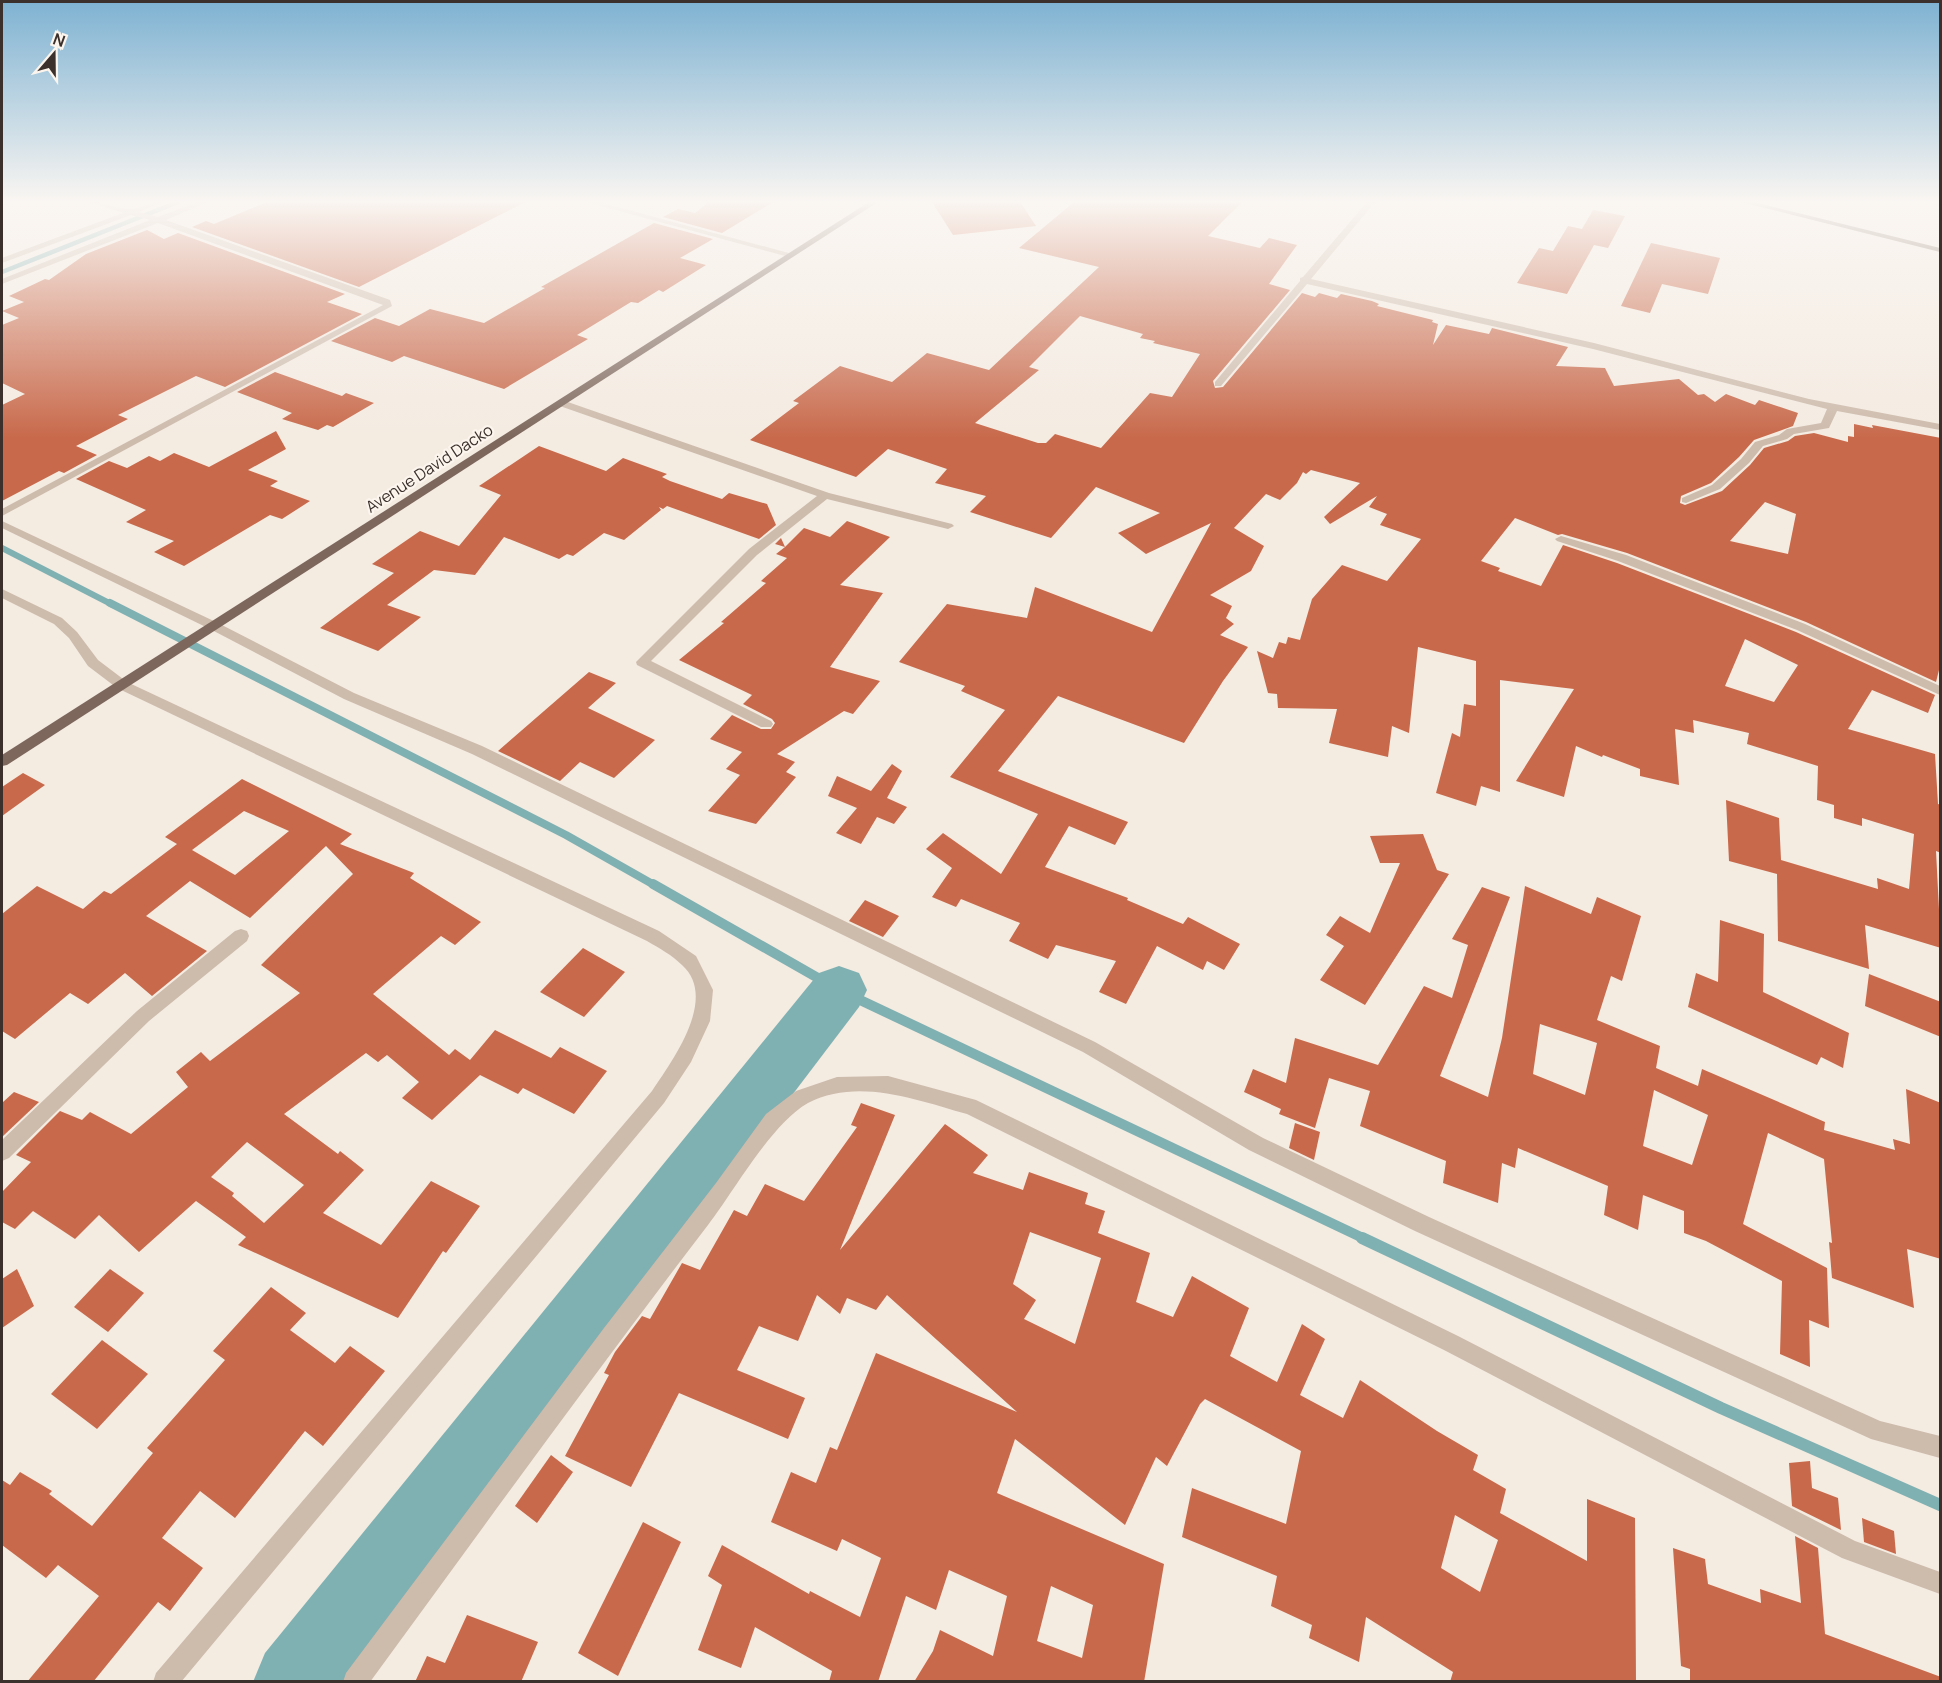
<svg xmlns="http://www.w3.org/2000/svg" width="1942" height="1683" font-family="Manrope,sans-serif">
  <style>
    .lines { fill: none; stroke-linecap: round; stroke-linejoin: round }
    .stream-far4 { stroke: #7fb0b2; stroke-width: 4.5 }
    .stream-far3 { stroke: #7fb0b2; stroke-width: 6 }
    .stream-far2 { stroke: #7fb0b2; stroke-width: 8 }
    .stream-far1 { stroke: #7fb0b2; stroke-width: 10 }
    .stream { stroke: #7fb0b2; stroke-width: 12 }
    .river { fill: #7fb0b2; fill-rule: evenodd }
    .building { fill: #c8694b; fill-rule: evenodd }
    .minor { fill: #cdbbac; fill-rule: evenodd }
    .major { fill: #7d675c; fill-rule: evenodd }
    .labels { text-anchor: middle; stroke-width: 4.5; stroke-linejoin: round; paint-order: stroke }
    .far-street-label { font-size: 16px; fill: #3b302b; stroke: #fbf5ee }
  </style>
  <rect width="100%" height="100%" fill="#f4ebe1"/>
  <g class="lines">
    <!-- stream-far4 -->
    <polyline class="stream-far4" points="2,272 178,202"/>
    <!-- stream-far3 -->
    <polyline class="stream-far3" points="2,548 113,605"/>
    <!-- stream-far2 -->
    <polyline class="stream-far2" points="110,603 566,835 656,886"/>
    <!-- stream-far1 -->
    <polyline class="stream-far1" points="653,884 839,990 1365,1239"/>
    <!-- stream -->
    <polyline class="stream" points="1362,1238 1721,1408 1940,1505"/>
    <!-- river -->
    <polygon class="river" points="839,966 859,973 867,990 859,1007 346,1682 253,1682 265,1653 819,973"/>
  </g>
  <!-- building -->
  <g class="building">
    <polygon points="267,202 525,202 359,287 192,227 206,221 214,224"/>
    <polygon points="709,202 773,202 722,233 663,217 678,209 695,213"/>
    <polygon points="932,202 1020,202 1036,226 953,235"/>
    <path d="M1074 202H1242L1208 236 1260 248 1269 238 1297 245 1269 284 1290 290 1213 381 1215 388 1223 387 1302 293 1315 297 1319 293 1337 298 1341 294 1372 301 1379 304 1377 306 1433 320 1432 322 1438 324 1433 345 1446 325 1489 334 1492 328 1568 347 1556 366 1605 368 1614 386 1679 379 1698 395 1704 394 1715 402 1726 394 1755 405 1759 400 1798 413 1793 426 1754 440 1739 457 1711 483 1681 496 1680 503 1685 505 1722 491 1750 465 1764 448 1788 441 1795 436 1814 433 1848 442V436L1854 437V424L1873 428 1872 425 1941 438V662L1936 682 1806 622 1627 553 1562 534 1558 535 1515 518 1481 561 1500 568 1498 571 1541 586 1563 545 1617 563 1796 632 1935 695 1928 713 1872 690 1848 729 1935 754 1938 804 1941 805V853L1936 851 1941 948 1865 925 1869 969 1778 941 1777 874 1729 861 1726 800 1779 818 1781 860 1878 889 1877 878 1909 889 1914 834 1862 818V826L1834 818V805L1817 800 1818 766 1747 744 1749 733 1693 720 1694 733 1675 729 1679 785 1640 776V769L1603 755 1602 757 1576 746 1564 797 1516 781 1574 689 1500 680V792L1481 786 1476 806 1436 793 1452 733 1460 737 1464 704 1476 706V661L1418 647 1409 733 1392 726 1388 757 1329 743 1337 709 1278 708 1277 694 1268 693 1257 651 1273 658 1279 642 1286 644 1288 637 1300 640 1312 599 1342 565 1387 581 1421 539 1380 525 1387 514 1369 507 1377 496 1330 524 1324 517 1360 483 1311 470 1306 474 1303 472 1297 483 1280 500 1266 494 1234 528 1264 546 1251 571 1210 595 1232 606 1226 618 1234 624 1220 635 1248 647 1223 681 1184 743 1058 696 998 771 1128 822 1115 845 1069 826 1045 867 1128 898 1127 900 1183 924 1188 917 1240 944 1224 970 1207 961 1203 970 1157 946 1126 1004 1099 992 1116 961 1056 945 1048 959 1009 941 1020 923 961 899 956 907 932 897 952 868 926 849 943 833 1001 874 1038 814 950 777 1005 710 961 691 965 686 899 662 947 604 1027 618 1035 587 1152 632 1211 523 1146 554 1118 533 1160 513 1096 487 1051 538 970 512 986 496 935 483 947 469 888 449 856 477 750 440 799 403 793 401 840 366 892 382 927 353 989 370 1099 267 1019 248ZM1080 316 1143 334 1140 338 1155 341 1153 343 1200 354 1172 397 1150 393 1101 448 1055 434 1046 443H1038L975 423 1039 370 1029 367ZM1765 502 1796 514 1788 554 1730 541ZM1745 639 1798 665 1774 702 1725 686Z"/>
    <polygon points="1593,210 1625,216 1608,248 1594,245 1567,294 1517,283 1539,248 1553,251 1568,226 1582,229"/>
    <polygon points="654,223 713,239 680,258 706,265 663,292 659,290 638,303 631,302 577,335 588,339 504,389 404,356 392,362 331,341 375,318 399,326 430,309 484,323 545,288 541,287"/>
    <polygon points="147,230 164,239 178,233 345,294 327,302 362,314 225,387 196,376 118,415 128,419 76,446 97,455 64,473 59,471 2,501 2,405 25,394 2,383 2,325 19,318 2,311 24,302 9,296 45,279 49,280 86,254"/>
    <polygon points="1651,243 1720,258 1708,294 1662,284 1650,313 1621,306"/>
    <polygon points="275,372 342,396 346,393 374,403 333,427 327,425 318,430 282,419 292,413 237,392"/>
    <polygon points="276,431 286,449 248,470 278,481 270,486 310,501 282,519 270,515 184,566 154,552 174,541 126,522 146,510 76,479 109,461 127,468 149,456 160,461 174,453 209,467"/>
    <polygon points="539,446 606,471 623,458 667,474 662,477 670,481 722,499 729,493 767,504 776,525 759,539 667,506 663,509 659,507 661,510 624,540 604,533 573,556 567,554 559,559 504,537 475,575 434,570 387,605 421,617 378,651 320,628 394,573 372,564 420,531 459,546 501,495 479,486"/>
    <polygon points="847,521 890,537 840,585 883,593 830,667 880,681 853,714 844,711 777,754 795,762 786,772 796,777 756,824 708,811 740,775 726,769 742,752 710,739 732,715 761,729 771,729 775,723 772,719 743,704 752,695 679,660 724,623 721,622 766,583 761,581 787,558 776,554 785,547 775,544 781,538 785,547 804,528 830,537"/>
    <polygon points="589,672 616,683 588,708 655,740 614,778 580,762 560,781 498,751"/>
    <polygon points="892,764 902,771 887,798 907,807 894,824 877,817 861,844 836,833 857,808 828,796 837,776 871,791"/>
    <polygon points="23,773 45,785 2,816 2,787"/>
    <path d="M242 779 352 834 340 844 414 873 410 878 481 922 455 945 441 936 373 994 449 1055 455 1049 470 1060 495 1030 551 1058 560 1047 607 1071 574 1114 523 1088 518 1094 480 1075 432 1120 402 1098 419 1082 387 1055 378 1062 366 1053 284 1114 338 1154 340 1151 364 1170 323 1213 381 1245 431 1181 480 1206 446 1253 443 1251 398 1318 238 1245 246 1237 196 1201 139 1252 99 1215 75 1239 33 1211 15 1229 2 1222V1192L31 1162 16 1155 60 1111 82 1120 90 1112 131 1134 188 1087 176 1072 201 1052 210 1061 300 993 261 965 353 874 326 846 250 918 190 881 146 916 207 951 152 996 125 973 88 1004 70 993 15 1039 2 1031V914L37 886 83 909 104 891 111 894 177 844 165 837ZM244 811 289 831 235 875 192 850ZM247 1142 304 1185 264 1223 232 1196 234 1193 211 1177Z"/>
    <polygon points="1423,834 1437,870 1449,874 1365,1005 1320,980 1344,946 1326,935 1340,916 1370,933 1400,863 1380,863 1370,836"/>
    <path d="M1525 886 1591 914 1597 897 1641 916 1622 981 1611 976 1597 1020 1660 1046 1656 1068 1698 1086 1702 1069 1825 1122 1824 1130 1895 1150 1893 1139 1910 1144 1906 1089 1941 1103V1259L1907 1249 1914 1308 1832 1278 1829 1242 1832 1243 1824 1159 1768 1133 1743 1224 1827 1268 1829 1328 1809 1320 1810 1367 1780 1354 1782 1281 1706 1241 1684 1233V1211L1643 1195 1638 1230 1604 1215 1608 1186 1518 1148 1515 1168 1502 1163 1498 1203 1443 1183 1446 1161 1360 1126 1370 1091 1329 1078 1315 1128 1279 1114 1281 1109 1244 1092 1253 1069 1286 1083 1295 1038 1378 1065 1424 986 1452 998 1468 945 1452 939 1482 887 1510 897 1440 1076 1488 1097 1502 1038ZM1540 1024 1597 1043 1585 1095 1533 1074ZM1654 1090 1708 1115 1692 1165 1643 1146Z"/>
    <polygon points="865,900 899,916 883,937 849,921"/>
    <polygon points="1720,920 1764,934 1763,992 1849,1033 1843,1068 1821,1057 1817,1065 1688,1007 1696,973 1718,982"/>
    <polygon points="583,948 625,972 584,1017 540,992"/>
    <polygon points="1869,974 1941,1002 1941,1037 1865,1006"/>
    <polygon points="14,1092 39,1102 2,1137 2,1103"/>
    <path d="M861 1103 895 1115 840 1250 945 1124 988 1155 973 1173 1023 1190 1029 1172 1088 1193 1085 1204 1105 1211 1098 1233 1150 1253 1136 1302 1173 1317 1192 1276 1249 1308 1230 1356 1277 1382 1302 1324 1325 1339 1300 1395 1343 1418 1360 1380 1437 1431 1478 1455 1473 1470 1506 1489 1500 1513 1587 1561V1499L1635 1518 1636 1682H1450L1453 1672 1366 1617 1359 1662 1309 1638 1312 1625 1271 1606 1277 1576 1182 1537 1192 1488 1286 1524 1301 1451 1205 1399 1200 1404 1167 1466 1156 1457 1125 1525 1015 1439 997 1493 1164 1564 1144 1682H914L933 1651 940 1630 993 1656 1007 1596 949 1570 936 1610 906 1596 878 1682H829L832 1671 755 1627 741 1668 698 1650 722 1585 708 1576 722 1545 809 1594 810 1591 860 1617 881 1558 842 1539 837 1551 771 1522 791 1472 816 1483 830 1447 837 1450 876 1353 1017 1412 887 1295 876 1310 847 1298 840 1314 817 1295 798 1341 759 1326 737 1370 805 1398 788 1439 679 1393 631 1487 565 1456 609 1375 604 1373 615 1352 642 1316 650 1319 682 1263 700 1270 734 1210 747 1216 765 1184 804 1201 857 1127 851 1125ZM1030 1232 1101 1258 1075 1344 1024 1319 1036 1300 1013 1284ZM1455 1515 1498 1540 1480 1592 1441 1568ZM1051 1586 1093 1605 1082 1658 1037 1641Z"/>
    <polygon points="1295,1123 1320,1132 1314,1160 1289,1148"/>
    <polygon points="17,1269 34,1306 2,1328 2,1279"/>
    <polygon points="110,1269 144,1293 108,1332 74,1307"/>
    <polygon points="271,1287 306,1313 290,1330 335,1363 350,1346 385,1371 323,1446 305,1431 235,1518 200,1491 162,1538 203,1568 170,1611 158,1602 93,1682 27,1682 99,1596 58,1565 46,1578 2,1545 2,1480 10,1485 20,1472 52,1491 49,1494 92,1526 153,1453 147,1448 225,1360 213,1351"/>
    <polygon points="102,1340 148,1374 97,1429 51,1394"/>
    <polygon points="551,1455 573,1472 537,1523 515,1506"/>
    <polygon points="1810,1461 1812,1488 1838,1498 1841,1530 1792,1506 1789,1463"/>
    <polygon points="1862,1518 1894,1531 1896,1554 1864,1542"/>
    <polygon points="643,1522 681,1542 618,1676 578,1653"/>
    <polygon points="1795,1536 1818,1548 1825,1634 1941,1677 1941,1682 1690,1682 1690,1669 1681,1666 1673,1548 1705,1559 1708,1584 1761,1603 1760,1589 1801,1603"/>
    <polygon points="467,1615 538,1642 521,1682 415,1682 427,1656 445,1663"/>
  </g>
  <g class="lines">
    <!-- minor -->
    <g class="minor">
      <path d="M90 202C104 202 115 208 129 209 139 210 150 202 162 202L139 212 158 217 197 202H208L166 220 390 300 392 306 2 516V509L383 305 158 223 2 284V279L150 220 131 215 2 263V258L123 213Z"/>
      <polygon points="586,202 599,202 796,255 789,257"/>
      <polygon points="1367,202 1375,202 1311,279 1594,343 1809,399 1940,424 1940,430 1837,411 1829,428 1794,434 1787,439 1763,446 1749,463 1720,489 1686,503 1682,502 1682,498 1712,485 1741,459 1755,442 1779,435 1787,429 1821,423 1827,409 1593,349 1307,284 1221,386 1215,386 1215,382 1300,281 1300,278 1303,277"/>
      <polygon points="557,401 565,401 829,493 952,524 954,526 948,529 827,499 757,555 651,661 771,721 773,724 771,727 761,727 637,665 636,662 749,549 817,496 557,405"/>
      <polygon points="2,521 218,623 354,693 482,746 1095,1042 1263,1138 1429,1217 1880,1421 1940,1436 1940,1458 1871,1439 1415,1231 1249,1150 1083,1052 472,754 344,699 210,629 2,528"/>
      <polygon points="1561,536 1626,555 1805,624 1940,686 1940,695 1797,630 1618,561 1557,541 1555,539"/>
      <path d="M2 589 62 618 77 632 98 660 127 682 659 931 696 956 713 990 710 1021 691 1062 664 1103 181 1682H153L156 1673 652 1091C672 1061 719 998 682 965 672 955 659 948 647 941L117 688 88 666 69 638 54 624 2 598Z"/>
      <polygon points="241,929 247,931 249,936 247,941 149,1021 9,1158 2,1161 2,1140 137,1011 235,931"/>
      <path d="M888 1076 976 1100 1458 1336 1855 1541 1940 1572V1594L1842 1558 1444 1350 967 1114C917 1100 858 1077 808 1103 772 1123 734 1191 708 1225 593 1375 482 1529 370 1682H343L346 1673 604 1328 716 1183 766 1114 796 1091 837 1077Z"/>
    </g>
    <!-- major -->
    <g class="major">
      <polygon points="869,202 878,202 7,765 2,766 2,755"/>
      <polygon points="1741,202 1754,202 1940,248 1940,252"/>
    </g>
  </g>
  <!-- sky -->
  <linearGradient id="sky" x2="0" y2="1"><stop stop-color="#7eb2d2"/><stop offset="0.46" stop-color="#faf6f2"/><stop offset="1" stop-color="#faf6f2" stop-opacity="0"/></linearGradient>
  <rect width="1942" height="438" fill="url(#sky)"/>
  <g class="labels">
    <!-- far-street labels -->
    <g class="far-street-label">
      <text transform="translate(429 468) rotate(-33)" y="6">Avenue David Dacko</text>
    </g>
  </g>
  <!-- border -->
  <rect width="1942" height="1683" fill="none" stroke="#3b302b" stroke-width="6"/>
  <!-- north arrow -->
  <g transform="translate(54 54) rotate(20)" stroke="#fbf5ee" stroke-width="4.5" paint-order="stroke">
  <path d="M0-4.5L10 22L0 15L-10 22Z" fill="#3b302b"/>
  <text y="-9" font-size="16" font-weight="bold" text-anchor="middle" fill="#3b302b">N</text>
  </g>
</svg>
